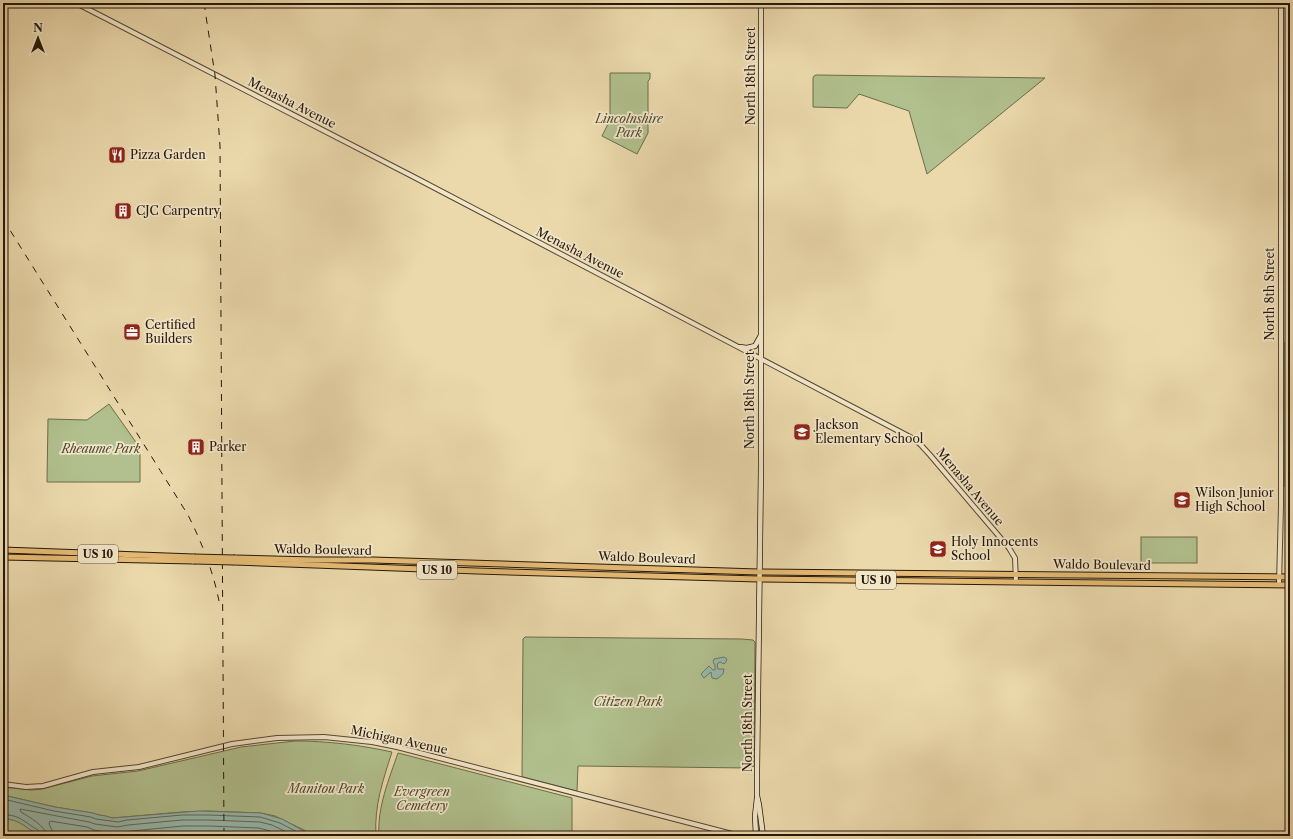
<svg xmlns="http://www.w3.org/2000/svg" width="1293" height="839" font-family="'Libre Caslon Text',serif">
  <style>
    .green { fill: #b1c08e; stroke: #6b6c4b }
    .water { fill: #98baae; stroke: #6a796c }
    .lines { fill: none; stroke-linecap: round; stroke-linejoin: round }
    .shore { stroke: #5e685b; stroke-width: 1 }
    .tertiary-casing { stroke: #564831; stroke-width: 6 }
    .secondary-casing { stroke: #251708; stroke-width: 6 }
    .primary-casing { stroke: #251708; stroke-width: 7 }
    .tertiary { stroke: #f2e6c9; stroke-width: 4 }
    .secondary { stroke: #f2e6c9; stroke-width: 4.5 }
    .primary { stroke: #e6bc76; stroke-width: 5 }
    .rail { stroke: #251708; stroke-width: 1; stroke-dasharray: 7 7; stroke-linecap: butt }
    .primary-bridge-casing { stroke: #251708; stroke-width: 7; stroke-linecap: butt }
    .primary-bridge { stroke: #e6bc76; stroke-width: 5 }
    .labels { text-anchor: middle; stroke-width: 3.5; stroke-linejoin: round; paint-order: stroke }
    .shield { fill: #f2e6c9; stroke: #625542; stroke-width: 1 }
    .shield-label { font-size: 11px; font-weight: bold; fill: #251708 }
    .street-label { font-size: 12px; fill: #251708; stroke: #f2e6c9 }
    .park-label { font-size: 12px; font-style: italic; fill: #4f4a30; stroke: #f2e6c9 }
    .poi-label { font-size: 12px; fill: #251708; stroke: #f2e6c9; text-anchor: start }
  </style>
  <rect width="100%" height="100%" fill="#ebd9ac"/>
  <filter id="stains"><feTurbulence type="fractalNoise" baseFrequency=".005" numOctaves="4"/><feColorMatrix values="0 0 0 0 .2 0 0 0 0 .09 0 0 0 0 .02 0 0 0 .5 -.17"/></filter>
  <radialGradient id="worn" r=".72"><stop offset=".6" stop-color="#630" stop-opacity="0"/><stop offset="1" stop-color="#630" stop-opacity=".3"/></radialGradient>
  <!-- green -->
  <g class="green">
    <polygon points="610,73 650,73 650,79 648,81 648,133 637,154 602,136 610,120"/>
    <polygon points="816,75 1045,78 927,174 909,111 859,94 847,108 813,107 813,78 814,76"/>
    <rect x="1284" y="343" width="6" height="143"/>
    <polygon points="109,404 140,448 140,482 47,482 48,419 87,420"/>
    <rect x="1141" y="537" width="56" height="26"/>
    <polygon points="525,637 742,639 753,640 755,642 754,766 750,768 578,766 577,791 523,777 522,775 523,639"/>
    <path d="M295 741C328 741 360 745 392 752 383 780 374 806 376 836H313L304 830 275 816 261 813 209 811 182 812 112 818C105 815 99 816 92 813L55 807 3 795V787L31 790 42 789 92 776 138 771 241 747Z"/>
    <path d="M398 753 572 798V836H379C377 808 389 779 398 753Z"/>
    <path d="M3 819C21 818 27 831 43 836H3Z"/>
  </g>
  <!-- water -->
  <g class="water">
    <polygon points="724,657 727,659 726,662 724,664 720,662 717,664 718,665 717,666 718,669 724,669 723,674 717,679 712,678 711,672 704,678 701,674 709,666 713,670 715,670 715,665 713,662 714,659"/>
    <path d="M3 795 55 807 93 813C99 816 106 815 112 818L199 811 261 813 282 819 313 836H43C27 831 21 818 3 819Z"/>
  </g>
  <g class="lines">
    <!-- shore -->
    <g class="shore">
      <polyline points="3,799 54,811 91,817 96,819 118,822 127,820 182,815 209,815 260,817 280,823 305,836"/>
      <path d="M3 815C16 814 23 820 33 827 37 830 41 830 42 836"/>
      <path d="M47 836C46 826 29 817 21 812L20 809 89 822 95 824 117 827 128 825 182 820H209L260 822 272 825 295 836"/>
      <polyline points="53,836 52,830 49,824 50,821 87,827 94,830 111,833 183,826 209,826 259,828 270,831 282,836"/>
    </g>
    <defs>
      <g id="tertiary">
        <polyline points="76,3 412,176 912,438 920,444 930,455 1009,548 1015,558 1016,582"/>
        <polyline points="1279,584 1281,506 1281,3"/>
        <polyline points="3,784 26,787 43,786 93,772 139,767 232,744 277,738 324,737 372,742 397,747 740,836"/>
      </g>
      <g id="secondary">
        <polyline points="761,3 761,467 757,770 757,796 759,805 763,836"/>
        <polyline points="740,347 747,348 755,346 760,337"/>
        <polyline points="756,836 755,816 757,798"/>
      </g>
      <g id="primary">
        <polyline points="3,550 194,557"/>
        <polyline points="3,557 194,561"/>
        <polyline points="235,558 314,560 373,560 759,572 1290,577"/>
        <polyline points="234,562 477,571 759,579 1290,585"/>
      </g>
    </defs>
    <!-- tertiary casing -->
    <use href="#tertiary" class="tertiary-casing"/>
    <!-- secondary casing -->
    <use href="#secondary" class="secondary-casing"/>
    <!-- primary casing -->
    <use href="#primary" class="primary-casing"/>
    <!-- tertiary -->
    <use href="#tertiary" class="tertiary"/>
    <!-- secondary -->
    <use href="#secondary" class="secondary"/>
    <!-- primary -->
    <use href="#primary" class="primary"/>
    <!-- rail -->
    <g class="rail">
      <polyline points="204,3 215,75 220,146 224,836"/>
      <path d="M3 219 188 515C202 543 213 571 219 601"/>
    </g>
    <defs>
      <g id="primary-bridge">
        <polyline points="194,557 235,558"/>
        <polyline points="194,561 234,562"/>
      </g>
    </defs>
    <!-- primary-bridge casing -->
    <use href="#primary-bridge" class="primary-bridge-casing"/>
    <!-- primary-bridge -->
    <use href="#primary-bridge" class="primary-bridge"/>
  </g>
  <!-- icons -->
  <defs>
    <symbol id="restaurant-square" viewBox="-11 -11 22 22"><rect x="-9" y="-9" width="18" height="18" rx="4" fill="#8f2418" stroke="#f2e6c9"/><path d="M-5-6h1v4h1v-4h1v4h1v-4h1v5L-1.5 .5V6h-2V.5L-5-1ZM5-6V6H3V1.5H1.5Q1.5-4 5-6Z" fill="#fff"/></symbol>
    <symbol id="building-square" viewBox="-11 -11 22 22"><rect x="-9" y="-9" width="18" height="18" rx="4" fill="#8f2418" stroke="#f2e6c9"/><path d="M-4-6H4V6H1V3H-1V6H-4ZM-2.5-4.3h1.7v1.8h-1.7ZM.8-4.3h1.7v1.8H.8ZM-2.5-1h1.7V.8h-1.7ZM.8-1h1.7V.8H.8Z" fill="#fff"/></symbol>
    <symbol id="office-square" viewBox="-11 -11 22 22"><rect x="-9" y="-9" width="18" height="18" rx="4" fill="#8f2418" stroke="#f2e6c9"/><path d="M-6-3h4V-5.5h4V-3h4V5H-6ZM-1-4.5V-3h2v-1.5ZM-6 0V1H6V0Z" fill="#fff"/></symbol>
    <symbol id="school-square" viewBox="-11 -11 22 22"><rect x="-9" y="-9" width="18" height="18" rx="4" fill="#8f2418" stroke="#f2e6c9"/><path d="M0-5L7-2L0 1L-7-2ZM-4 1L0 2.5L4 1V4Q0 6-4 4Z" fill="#fff"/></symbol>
  </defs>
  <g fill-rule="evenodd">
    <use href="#restaurant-square" x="107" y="145" width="20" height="20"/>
    <use href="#building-square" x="113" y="201" width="20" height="20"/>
    <use href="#office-square" x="122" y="322" width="20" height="20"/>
    <use href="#school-square" x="792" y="422" width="20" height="20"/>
    <use href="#building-square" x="186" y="437" width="20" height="20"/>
    <use href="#school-square" x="1172" y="490" width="20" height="20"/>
    <use href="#school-square" x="928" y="539" width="20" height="20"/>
  </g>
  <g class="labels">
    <!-- shield labels -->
    <g class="shield">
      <rect x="78" y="545" width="40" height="18" rx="3"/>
      <rect x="417" y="561" width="40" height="18" rx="3"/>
      <rect x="856" y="571" width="40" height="18" rx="3"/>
    </g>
    <g class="shield-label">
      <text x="98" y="558">US 10</text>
      <text x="437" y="574">US 10</text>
      <text x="876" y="584">US 10</text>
    </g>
    <!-- street labels -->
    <g class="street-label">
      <text transform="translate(751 76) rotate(-90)" y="4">North 18th Street</text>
      <text transform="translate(292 103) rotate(27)" y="4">Menasha Avenue</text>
      <text transform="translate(580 253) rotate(27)" y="4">Menasha Avenue</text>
      <text transform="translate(1270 294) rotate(-90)" y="4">North 8th Street</text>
      <text transform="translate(750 400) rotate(-90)" y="4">North 18th Street</text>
      <text transform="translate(970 487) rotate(50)" y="4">Menasha Avenue</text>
      <text transform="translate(323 550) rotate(1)" y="4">Waldo Boulevard</text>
      <text transform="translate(647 558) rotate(2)" y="4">Waldo Boulevard</text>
      <text transform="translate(1102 565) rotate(1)" y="4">Waldo Boulevard</text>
      <text transform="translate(748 723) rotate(-90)" y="4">North 18th Street</text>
      <text transform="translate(399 740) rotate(12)" y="4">Michigan Avenue</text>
    </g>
    <!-- park labels -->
    <g class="park-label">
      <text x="629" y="123">Lincolnshire<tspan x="629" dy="14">Park</tspan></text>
      <text x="101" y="453">Rheaume Park</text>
      <text x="628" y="706">Citizen Park</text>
      <text x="326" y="793">Manitou Park</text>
      <text x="422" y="796">Evergreen<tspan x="422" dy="14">Cemetery</tspan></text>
    </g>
    <!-- poi labels -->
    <g class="poi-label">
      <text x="130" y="159">Pizza Garden</text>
      <text x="136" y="215">CJC Carpentry</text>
      <text x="145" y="329">Certified<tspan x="145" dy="14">Builders</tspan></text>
      <text x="815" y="429">Jackson<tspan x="815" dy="14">Elementary School</tspan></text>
      <text x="209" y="451">Parker</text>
      <text x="1195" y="497">Wilson Junior<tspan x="1195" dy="14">High School</tspan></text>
      <text x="951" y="546">Holy Innocents<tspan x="951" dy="14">School</tspan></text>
    </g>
  </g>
  <!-- margin -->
  <rect width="1293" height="839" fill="none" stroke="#ebd9ac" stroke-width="16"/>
  <rect x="4" y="4" width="1285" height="831" fill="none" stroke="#251708" stroke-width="2"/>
  <rect x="8" y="8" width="1277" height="823" fill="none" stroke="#251708"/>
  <!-- north arrow -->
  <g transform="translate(38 38)" stroke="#f2e6c9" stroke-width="3" paint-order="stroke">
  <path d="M0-3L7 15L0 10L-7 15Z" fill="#251708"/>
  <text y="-6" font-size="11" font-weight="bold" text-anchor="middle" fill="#251708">N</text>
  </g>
  <rect width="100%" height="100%" filter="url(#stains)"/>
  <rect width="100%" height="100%" fill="url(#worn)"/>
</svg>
